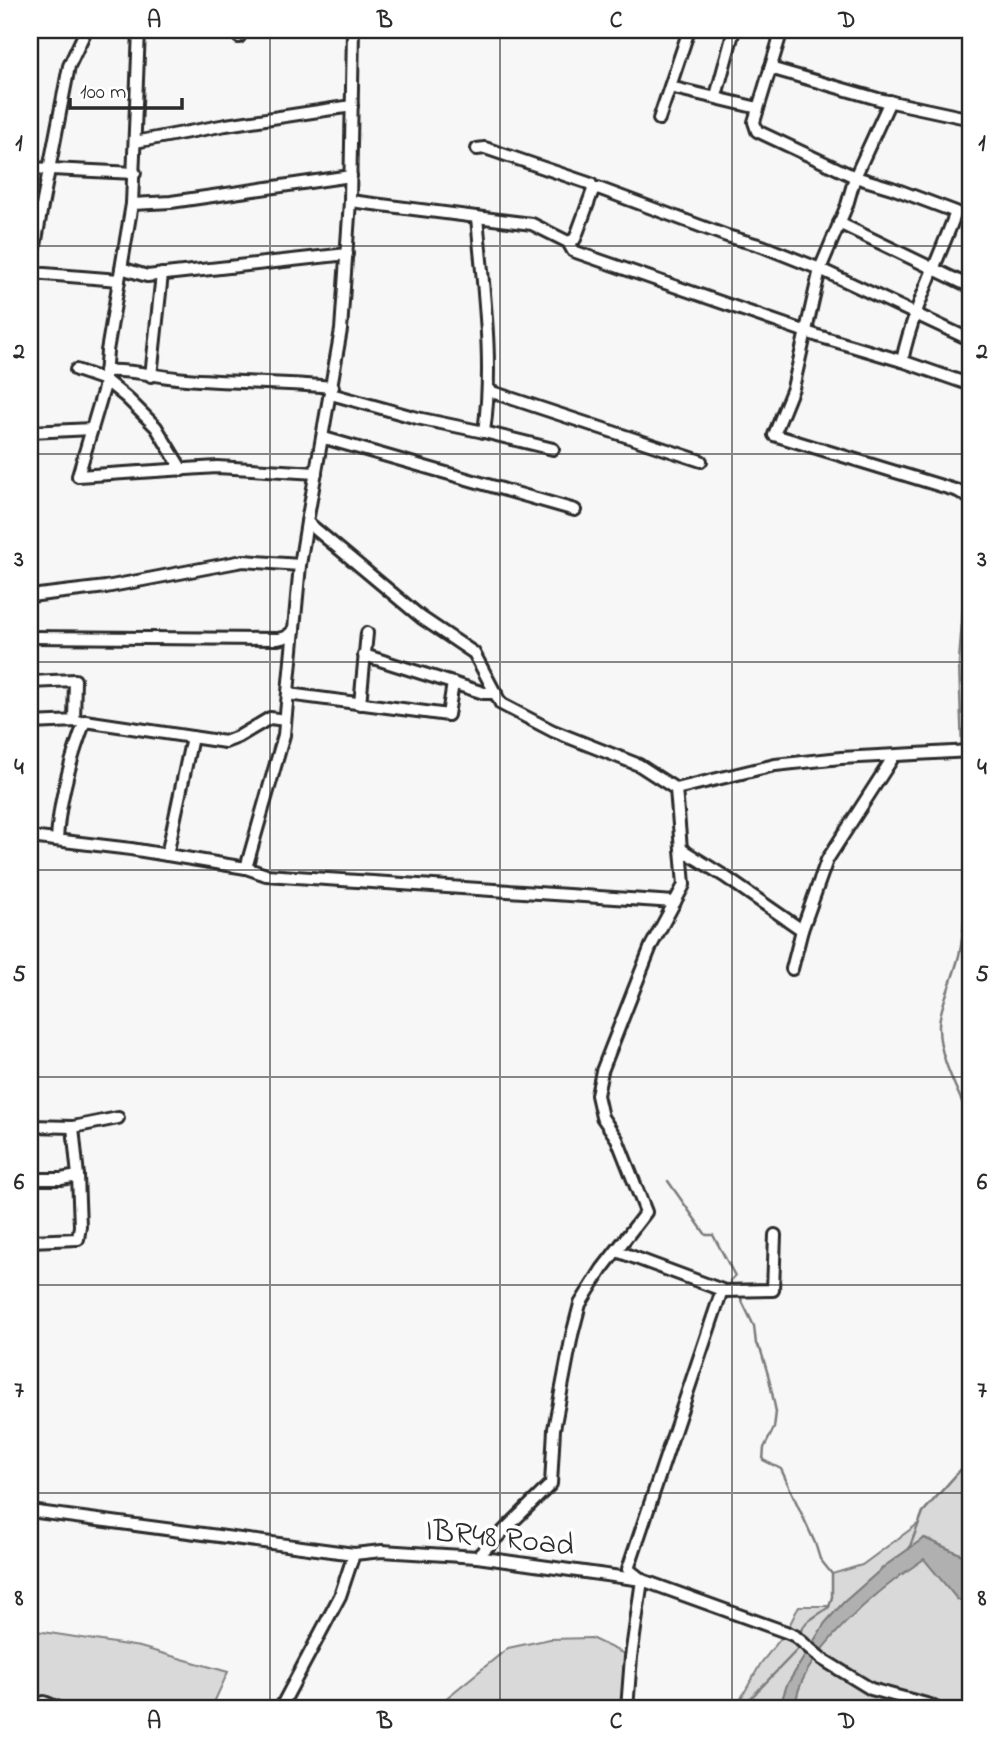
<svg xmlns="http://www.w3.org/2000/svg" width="1001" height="1739" font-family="'Indie Flower',sans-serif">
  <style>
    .green { fill: #d9d9d9; stroke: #828282; stroke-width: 2 }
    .water { fill: #b0b0b0; stroke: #7b7b7b; stroke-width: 2 }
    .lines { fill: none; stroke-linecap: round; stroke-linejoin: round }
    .stream { stroke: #7b7b7b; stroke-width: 2.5 }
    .minor-casing { stroke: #2b2b2b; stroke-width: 16 }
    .minor { stroke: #fff; stroke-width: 10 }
    .grid { fill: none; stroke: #2b2b2b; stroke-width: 2; stroke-opacity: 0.55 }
    .labels { text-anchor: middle; stroke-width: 7; stroke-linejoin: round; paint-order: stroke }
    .street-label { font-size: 32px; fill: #2b2b2b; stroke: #fff }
    .neatline { fill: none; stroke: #2b2b2b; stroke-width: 2.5 }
    .grid-label { font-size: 23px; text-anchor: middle; font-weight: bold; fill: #2b2b2b }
  </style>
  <rect width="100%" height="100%" fill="#f7f7f7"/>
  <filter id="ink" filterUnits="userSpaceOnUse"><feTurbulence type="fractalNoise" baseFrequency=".0143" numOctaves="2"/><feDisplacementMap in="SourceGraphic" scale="14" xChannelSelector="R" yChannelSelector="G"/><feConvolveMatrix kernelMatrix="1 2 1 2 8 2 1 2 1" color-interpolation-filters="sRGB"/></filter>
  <g filter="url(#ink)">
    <!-- green -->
    <g class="green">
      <polygon points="971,1458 971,1559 925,1538 885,1566 843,1603 825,1623 787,1685 779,1709 735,1709 761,1663 786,1632 799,1606 829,1606 832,1597 832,1574 862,1565 919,1523 923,1512"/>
      <path d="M925 1558 957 1599 971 1605V1709H795C797 1654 882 1586 925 1558Z"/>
      <polygon points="30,1630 140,1647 228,1672 211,1709 61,1709 44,1702 36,1709 30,1709"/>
      <polygon points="591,1638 631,1657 627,1709 438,1709 444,1700 508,1648 550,1639"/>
    </g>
    <!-- water -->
    <path class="water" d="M924 1538 971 1559V1605L957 1599 924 1559C882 1587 797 1654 795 1709H779L787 1685 825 1623 843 1603 885 1566Z"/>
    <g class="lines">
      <!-- stream -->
      <g class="stream">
        <polyline points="962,748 959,662 971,503"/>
        <path d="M962 754C966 818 971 883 961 946 958 969 938 1009 939 1028 939 1059 960 1094 971 1123"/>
        <polyline points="668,1181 706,1235 713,1235 735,1276 730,1281 733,1287"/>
        <polyline points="739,1295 754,1326 756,1344 761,1351 769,1378 776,1412 774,1428 764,1448 763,1460 781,1469 815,1543 820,1559 832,1574 832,1597 829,1607 807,1622 799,1633"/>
        <polyline points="909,1549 923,1512 971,1458"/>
        <polyline points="744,1709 747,1702 799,1648"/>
      </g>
      <defs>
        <g id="minor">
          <polyline points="139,30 132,204 107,351 104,388 78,476 217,467 316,473"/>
          <polyline points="238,30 239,37"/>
          <polyline points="353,30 350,201 341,330 307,522 422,618 474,653 501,704 553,731 639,765 676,789 684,885 651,946 602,1071 597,1095 602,1117 617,1139 646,1212 602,1269 580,1304 572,1335 554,1429 551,1484 477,1557"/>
          <polyline points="782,30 754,122 757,131 855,177 847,205 820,269 793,388 774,435 958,491 971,499"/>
          <polyline points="770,68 878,99 971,119"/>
          <polyline points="670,87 758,108"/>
          <polyline points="716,96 734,30"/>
          <path d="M890 101 855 177 892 188 956 212C938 262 913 308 902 361"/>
          <polyline points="659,119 689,30"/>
          <polyline points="135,142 226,125 352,106"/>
          <polyline points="477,149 485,148 591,184 593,190"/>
          <polyline points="30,168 135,173"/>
          <polyline points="350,201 532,224 568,242 573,251 818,336 902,361 971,385"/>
          <polyline points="132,204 171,202 351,176"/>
          <polyline points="839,223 971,287"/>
          <polyline points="568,242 575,239 593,190 598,188 727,236 762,246 820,269 971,340"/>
          <polyline points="121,268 147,276 347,254"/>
          <polyline points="32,273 119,280"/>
          <polyline points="30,296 32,263 42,206 69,66 86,30"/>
          <polyline points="76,370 105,380 127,398 156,427 182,470"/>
          <path d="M105 371C131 369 159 377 186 379 235 383 284 382 333 387"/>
          <polyline points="151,376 162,274"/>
          <polyline points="489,391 701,461"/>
          <path d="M331 394 417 418 484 432C494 360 483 289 477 217"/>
          <polyline points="30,432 92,429"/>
          <polyline points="484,432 553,449"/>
          <polyline points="324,438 575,510"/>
          <polyline points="30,596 106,587 243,561 300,565"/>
          <polyline points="971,608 971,708"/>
          <polyline points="30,637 278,639 286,637 294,630"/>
          <polyline points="364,655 484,693 496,693"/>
          <polyline points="30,682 75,680 74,721"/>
          <polyline points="288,694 448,715 453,683"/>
          <polyline points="360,704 367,633"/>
          <polyline points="30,723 78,721"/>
          <polyline points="676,789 775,765 841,758 971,751"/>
          <polyline points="30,837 131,849 246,868 266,875 675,902"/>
          <path d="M57 840C59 800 71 758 85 721L225 742 238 737 270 718 285 720"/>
          <polyline points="681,849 724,876 802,930"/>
          <polyline points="167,855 192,737"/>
          <polyline points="246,868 284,735 300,565 307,522"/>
          <polyline points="792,969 802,930 827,860 894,756"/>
          <polyline points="30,1126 73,1127 118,1118"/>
          <polyline points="30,1179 61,1179 78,1176 73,1127"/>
          <polyline points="30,1241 78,1239 80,1226 78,1176"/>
          <polyline points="617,1251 722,1290 628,1569 642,1580 631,1657 627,1709"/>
          <polyline points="722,1291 773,1290 775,1235"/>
          <polyline points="30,1511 354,1554 382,1551 477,1557 642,1580 786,1632 795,1636 822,1659 871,1689 930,1705 937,1709"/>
          <polyline points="36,1709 38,1705 44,1702 61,1709"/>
          <polyline points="280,1709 340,1596 354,1554"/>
        </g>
      </defs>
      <!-- minor casing -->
      <use href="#minor" class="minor-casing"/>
      <!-- minor -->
      <use href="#minor" class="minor"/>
    </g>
  </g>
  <!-- grid -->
  <path class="grid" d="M270 30V1709M500 30V1709M732 30V1709M30 246H971M30 454H971M30 662H971M30 870H971M30 1077H971M30 1285H971M30 1493H971"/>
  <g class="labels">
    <!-- street labels -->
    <g class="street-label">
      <text transform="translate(500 1536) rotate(6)" y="11">IBR48 Road</text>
    </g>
  </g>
  <!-- margin -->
  <rect width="1001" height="1739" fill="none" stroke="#fff" stroke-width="77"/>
  <!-- scale -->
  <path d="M70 98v10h112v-10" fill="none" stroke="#2b2b2b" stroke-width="3.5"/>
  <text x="80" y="98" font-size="21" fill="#2b2b2b" stroke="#ffffff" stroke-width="5" paint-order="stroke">100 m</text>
  <rect x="38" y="38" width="924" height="1662" class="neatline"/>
  <g class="grid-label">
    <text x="154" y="27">A</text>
    <text x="385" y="27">B</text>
    <text x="616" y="27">C</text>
    <text x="847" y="27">D</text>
    <text x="19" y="150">1</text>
    <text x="982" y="150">1</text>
    <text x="19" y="358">2</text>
    <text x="982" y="358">2</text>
    <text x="19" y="566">3</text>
    <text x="982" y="566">3</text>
    <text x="19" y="774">4</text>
    <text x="982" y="774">4</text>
    <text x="19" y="981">5</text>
    <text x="982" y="981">5</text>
    <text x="19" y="1189">6</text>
    <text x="982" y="1189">6</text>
    <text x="19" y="1397">7</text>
    <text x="982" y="1397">7</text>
    <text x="19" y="1605">8</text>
    <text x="982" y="1605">8</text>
    <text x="154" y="1728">A</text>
    <text x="385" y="1728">B</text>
    <text x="616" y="1728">C</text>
    <text x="847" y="1728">D</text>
  </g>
</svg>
